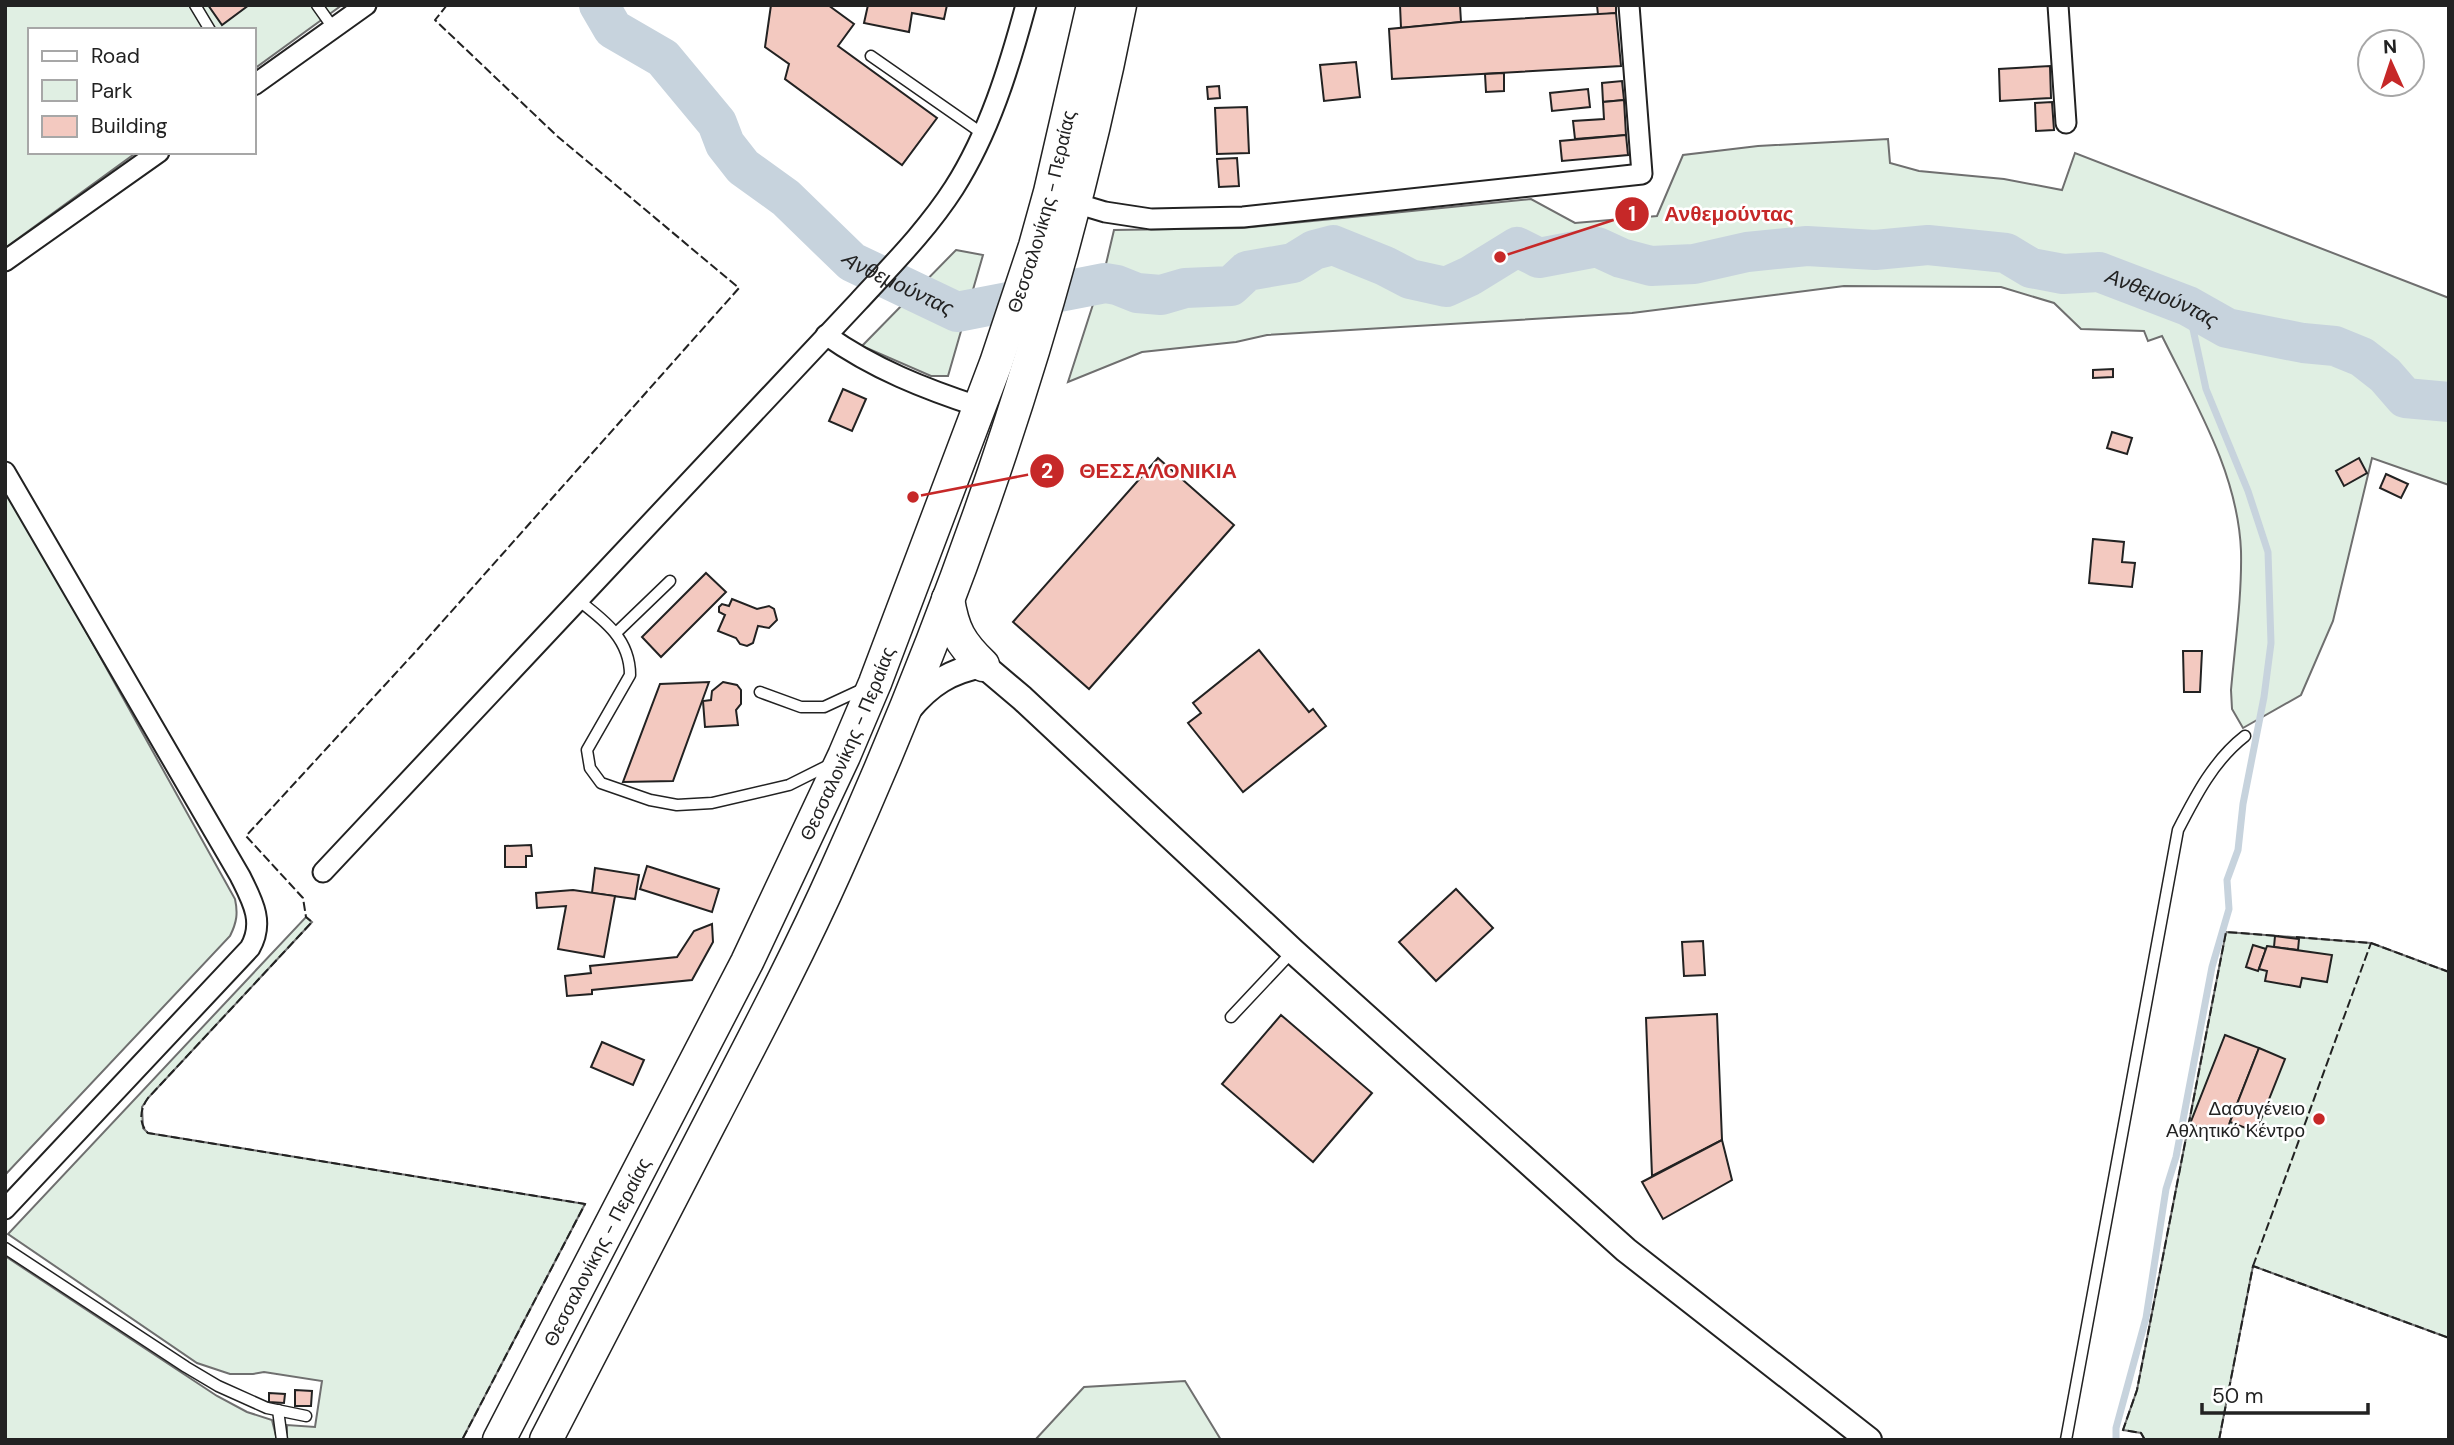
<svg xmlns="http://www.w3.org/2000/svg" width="2454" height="1445" font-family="'DM Sans',sans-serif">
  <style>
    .green { fill: #e0efe3; stroke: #6f6f6f; stroke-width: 2 }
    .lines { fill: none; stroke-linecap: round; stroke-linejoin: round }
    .stream { stroke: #c7d3dd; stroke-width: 7 }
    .river { stroke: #c7d3dd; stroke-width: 40 }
    .building { fill: #f3c9c0; stroke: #222; stroke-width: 2 }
    .service-casing { stroke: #222; stroke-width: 13 }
    .minor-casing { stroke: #222; stroke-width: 23 }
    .tertiary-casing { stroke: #222; stroke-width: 28 }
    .primary-casing { stroke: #222; stroke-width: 35 }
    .service { stroke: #fff; stroke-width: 10 }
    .minor { stroke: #fff; stroke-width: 19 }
    .tertiary { stroke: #fff; stroke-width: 24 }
    .primary { stroke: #fff; stroke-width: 32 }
    .fence { stroke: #222; stroke-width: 2; stroke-dasharray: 9 3.5; stroke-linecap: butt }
    .poi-dot { fill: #c62828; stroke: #fff; stroke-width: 2.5 }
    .labels { text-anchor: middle; stroke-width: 5; stroke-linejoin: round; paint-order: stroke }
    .street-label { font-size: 19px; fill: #222; stroke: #fff }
    .poi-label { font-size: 19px; fill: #222; stroke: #fff; text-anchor: end }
    .water-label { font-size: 21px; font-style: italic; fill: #222; stroke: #fff }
    .leader { fill: none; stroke: #c62828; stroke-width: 2.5 }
    .callout-dot { fill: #c62828; stroke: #fff; stroke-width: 2.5 }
    .mark-label { font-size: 21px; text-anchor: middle; font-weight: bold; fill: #fff }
    .callout-label { font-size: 21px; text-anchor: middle; font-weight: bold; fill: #c62828; stroke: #fff; stroke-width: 5; stroke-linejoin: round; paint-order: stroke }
  </style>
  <rect width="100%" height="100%" fill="#fff"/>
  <!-- green -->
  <g class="green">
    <polygon points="5,5 342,5 254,69 254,30 30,30 30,152 137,152 5,248"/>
    <path d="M1888 139 1890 163 1919 171 2004 179 2062 190 2075 153 2449 298V485L2372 458 2333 621 2301 695 2243 728 2232 709 2231 690C2235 644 2242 597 2241 551 2238 473 2195 403 2162 336L2148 341 2144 331 2081 329 2054 303 2001 287 1844 286 1632 313 1267 335 1236 342 1142 352 1068 382 1106 264 1114 230 1242 228 1531 199 1575 223 1657 216 1683 155 1758 146Z"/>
    <polygon points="956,250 983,255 948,376 931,376 862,346"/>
    <path d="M5 486 235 899C238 913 237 922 230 936L5 1175Z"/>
    <polygon points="306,917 312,922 148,1098 142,1107 143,1128 148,1133 585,1204 462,1440 287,1440 287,1425 315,1427 322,1381 264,1372 253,1374 230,1374 197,1363 8,1234"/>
    <polygon points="2226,932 2371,943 2449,972 2449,1338 2253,1266 2219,1440 2145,1440 2141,1433 2123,1430 2137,1390"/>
    <polygon points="5,1256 217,1396 247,1412 272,1420 277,1440 5,1440"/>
    <polygon points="1185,1381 1221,1440 1035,1440 1084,1387"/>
  </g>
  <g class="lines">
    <!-- stream -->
    <polyline class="stream" points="2116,1440 2116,1428 2146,1318 2166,1189 2176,1157 2212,967 2229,909 2227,880 2238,850 2243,804 2264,697 2271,643 2268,552 2248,491 2206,389 2188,306"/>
    <!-- river -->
    <path class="river" id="s1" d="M599 5 613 29 663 58 717 123 725 144 743 167 786 198 852 262 957 312 1105 283 1117 285 1137 293 1161 295 1185 288 1231 286 1247 271 1293 263 1314 250 1333 245 1385 266 1410 279 1446 287 1470 276 1517 247 1539 258 1597 247 1621 258 1651 266 1694 264 1747 252 1807 246 1875 250 1928 245 2006 253 2031 268 2063 274 2099 272 2188 306 2227 328 2303 343 2335 346 2362 357 2385 375 2405 398 2449 402"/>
  </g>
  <!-- building -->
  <g class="building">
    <polygon points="208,5 249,5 222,25"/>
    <polygon points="771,5 828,5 854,24 838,46 937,118 902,165 785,79 789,64 765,47"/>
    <polygon points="868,5 947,5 944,19 912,13 909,32 864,23"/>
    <polygon points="1400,5 1460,5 1461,22 1401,28"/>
    <polygon points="1597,5 1616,5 1616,13 1598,15"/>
    <polygon points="1616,13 1621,66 1392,79 1389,29 1461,22"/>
    <polygon points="1356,62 1360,97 1324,101 1320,65"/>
    <polygon points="2050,66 2051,98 2000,101 1999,69"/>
    <polygon points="1504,73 1504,91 1486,92 1485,74"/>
    <polygon points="1622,81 1624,100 1603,102 1602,83"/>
    <polygon points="1219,86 1220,98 1208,99 1207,87"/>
    <polygon points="1588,89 1590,107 1552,111 1550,93"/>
    <polygon points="1624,100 1626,135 1575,139 1573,121 1604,119 1603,102"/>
    <polygon points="2052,102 2054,130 2036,131 2035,103"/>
    <polygon points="1247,107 1249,153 1217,154 1215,108"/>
    <polygon points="1626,135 1628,155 1562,161 1560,141"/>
    <polygon points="1237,158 1239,186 1219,187 1217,159"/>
    <polygon points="2113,369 2113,377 2093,378 2093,370"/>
    <polygon points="843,389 866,399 852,431 829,421"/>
    <polygon points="2112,432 2132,438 2127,454 2107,448"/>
    <polygon points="1158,458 1234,525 1089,689 1013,622"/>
    <polygon points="2359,458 2367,473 2344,486 2336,471"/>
    <polygon points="2386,474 2408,484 2401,498 2380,488"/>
    <polygon points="2093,539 2124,542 2122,562 2135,563 2132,587 2089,583"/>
    <polygon points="706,573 726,592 661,657 642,637"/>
    <polygon points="732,599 757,609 769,606 774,609 777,620 769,628 758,626 753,643 747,646 740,644 736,638 718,631 725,615 719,612 719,607 722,604 729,606"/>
    <polygon points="1259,650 1309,712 1313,709 1326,726 1243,792 1188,723 1201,713 1193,703"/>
    <polygon points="2183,651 2202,651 2200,692 2184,692"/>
    <polygon points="709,682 673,781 623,782 660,684"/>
    <polygon points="723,682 737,685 741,690 741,704 736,710 738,725 705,727 703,701 711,700 712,691"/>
    <polygon points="531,845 532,856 526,856 526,867 505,867 505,846"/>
    <polygon points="647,866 719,889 712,912 640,889"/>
    <polygon points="595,868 639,875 635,899 592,893"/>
    <polygon points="1456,889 1493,928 1436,981 1399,942"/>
    <polygon points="573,890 615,896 604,957 558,949 566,906 537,908 536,893"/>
    <polygon points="712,924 713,942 692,980 592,990 592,994 567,996 565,976 591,973 590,966 677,957 694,931"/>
    <polygon points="2275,936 2299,939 2298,950 2274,947"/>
    <polygon points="1703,941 1705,975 1684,976 1682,942"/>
    <polygon points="2253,945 2266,949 2258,971 2246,967"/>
    <polygon points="2267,946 2332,955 2327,982 2302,978 2300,987 2265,981 2267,971 2259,969"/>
    <polygon points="1717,1014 1722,1140 1652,1176 1646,1018"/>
    <polygon points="1281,1015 1372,1093 1313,1162 1222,1084"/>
    <polygon points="2225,1035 2259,1048 2224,1137 2190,1124"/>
    <polygon points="602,1042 644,1060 633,1085 591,1067"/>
    <polygon points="2259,1048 2285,1059 2256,1132 2230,1122"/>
    <polygon points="1722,1140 1732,1180 1663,1219 1642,1182"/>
    <polygon points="295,1390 312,1391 311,1406 295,1406"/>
    <polygon points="269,1393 285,1394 284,1403 269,1402"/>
  </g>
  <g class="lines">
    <defs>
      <g id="service">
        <polyline points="195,5 210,30"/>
        <polyline points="317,5 334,29"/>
        <polyline points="871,56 983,134"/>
        <path d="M578 600C604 620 630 639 630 675L587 750 590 768 601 783 650 800 677 805 712 803 789 785 831 764"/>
        <polyline points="616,633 670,581"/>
        <polyline points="760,692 801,707 824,707 865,688"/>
        <polyline points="1231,1017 1293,951"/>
        <polyline points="5,1248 186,1367 218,1386 267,1408 306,1416"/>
        <polyline points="278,1410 282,1440"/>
        <path d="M2066 1440 2178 830C2196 795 2214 760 2245 736"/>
      </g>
      <g id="minor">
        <polyline points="2058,5 2066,123"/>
        <polyline points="254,85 366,5"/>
        <polyline points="1075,203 1105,212 1151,219 1243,217 1642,174 1629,5"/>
        <polyline points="5,261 159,152"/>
        <path d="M826 335C874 369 925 389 980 407"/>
        <path d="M5 472 240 876C252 900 265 922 250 948L5 1209"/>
        <path d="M323 872 858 302C891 266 927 230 954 188 989 133 1009 68 1026 5"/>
      </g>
      <path id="tertiary" d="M909 709C930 684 950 671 983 665L1022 698 1293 951 1626 1250 1869 1440"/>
      <g id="primary">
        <path d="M948 599C953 630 960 643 983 665"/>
        <path id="s2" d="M499 1440 747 962 844 756 875 683 996 363 1035 246 1050 192 1093 5"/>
        <path d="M546 1440C601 1334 656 1228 711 1121 754 1038 798 955 836 870 961 594 1061 303 1120 5"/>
      </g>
    </defs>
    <!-- service casing -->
    <use href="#service" class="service-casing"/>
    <!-- minor casing -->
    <use href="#minor" class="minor-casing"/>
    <!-- tertiary casing -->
    <use href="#tertiary" class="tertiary-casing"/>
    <!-- primary casing -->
    <use href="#primary" class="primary-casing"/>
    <!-- service -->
    <use href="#service" class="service"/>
    <!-- minor -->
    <use href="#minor" class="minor"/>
    <!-- tertiary -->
    <use href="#tertiary" class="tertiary"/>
    <!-- primary -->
    <use href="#primary" class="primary"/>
    <!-- fence -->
    <g class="fence">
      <path d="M447 5 435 20 557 136 739 288 418 649 246 836 303 898 306 917 312 922 148 1098C140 1109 138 1123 148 1133L585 1204 462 1440"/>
      <polyline points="2296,937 2371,943 2449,972"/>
      <polyline points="2253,1266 2371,943"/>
      <polyline points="2145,1440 2141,1433 2123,1430 2137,1390 2226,932 2279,936"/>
      <polyline points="2219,1440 2253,1266 2449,1338"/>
    </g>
  </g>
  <!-- markers -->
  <circle class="poi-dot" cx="2319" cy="1119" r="7"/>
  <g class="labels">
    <!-- street labels -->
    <g class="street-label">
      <text dy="7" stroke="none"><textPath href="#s2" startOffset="1346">Θεσσαλονίκης - Περαίας</textPath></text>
      <text dy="7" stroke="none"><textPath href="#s2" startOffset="779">Θεσσαλονίκης - Περαίας</textPath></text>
      <text dy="7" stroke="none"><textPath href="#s2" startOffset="212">Θεσσαλονίκης - Περαίας</textPath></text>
    </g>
    <!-- poi labels -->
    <g class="poi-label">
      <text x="2305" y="1115">Δασυγένειο<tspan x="2305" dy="22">Αθλητικό Κέντρο</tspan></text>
    </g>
    <!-- water labels -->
    <g class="water-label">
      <text dy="7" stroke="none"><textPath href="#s1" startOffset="418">Ανθεμούντας</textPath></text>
      <text dy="7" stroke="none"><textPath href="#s1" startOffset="1743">Ανθεμούντας</textPath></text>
    </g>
  </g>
  <!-- callouts -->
  <path class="leader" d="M1500 257L1632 214M913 497L1047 471"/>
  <g class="callout-dot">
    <circle cx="1500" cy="257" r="7"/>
    <circle cx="913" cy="497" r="7"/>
    <circle cx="1632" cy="214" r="18"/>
    <circle cx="1047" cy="471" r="18"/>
  </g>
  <g class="mark-label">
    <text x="1632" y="221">1</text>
    <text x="1047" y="478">2</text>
  </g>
  <g class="callout-label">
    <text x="1729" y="221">Ανθεμούντας</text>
    <text x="1158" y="478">ΘΕΣΣΑΛΟΝΙΚΙΑ</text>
  </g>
  <!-- border -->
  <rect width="2454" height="1445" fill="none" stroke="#222222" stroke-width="14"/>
  <!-- legend -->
  <rect x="28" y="28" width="228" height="126" fill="#ffffff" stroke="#a7a7a7" stroke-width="2"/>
  <rect x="42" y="51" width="35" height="10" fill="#ffffff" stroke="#a7a7a7" stroke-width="2"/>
  <text x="91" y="63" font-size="21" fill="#222222">Road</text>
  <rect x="42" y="80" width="35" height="21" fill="#e0efe3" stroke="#a7a7a7" stroke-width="2"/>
  <text x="91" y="98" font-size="21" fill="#222222">Park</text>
  <rect x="42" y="116" width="35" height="21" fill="#f3c9c0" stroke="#a7a7a7" stroke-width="2"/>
  <text x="91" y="133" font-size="21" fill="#222222">Building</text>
  <!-- north arrow -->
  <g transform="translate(2391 63) rotate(357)"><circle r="33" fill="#ffffff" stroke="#a7a7a7" stroke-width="2"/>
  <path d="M0-5L12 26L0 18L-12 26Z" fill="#c62828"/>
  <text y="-10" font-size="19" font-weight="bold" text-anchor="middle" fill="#222222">N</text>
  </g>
  <!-- scale -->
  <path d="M2202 1403v10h166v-10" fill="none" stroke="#222222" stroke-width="3.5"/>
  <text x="2212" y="1403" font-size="21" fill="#222222" stroke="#ffffff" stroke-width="5" paint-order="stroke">50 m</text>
</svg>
